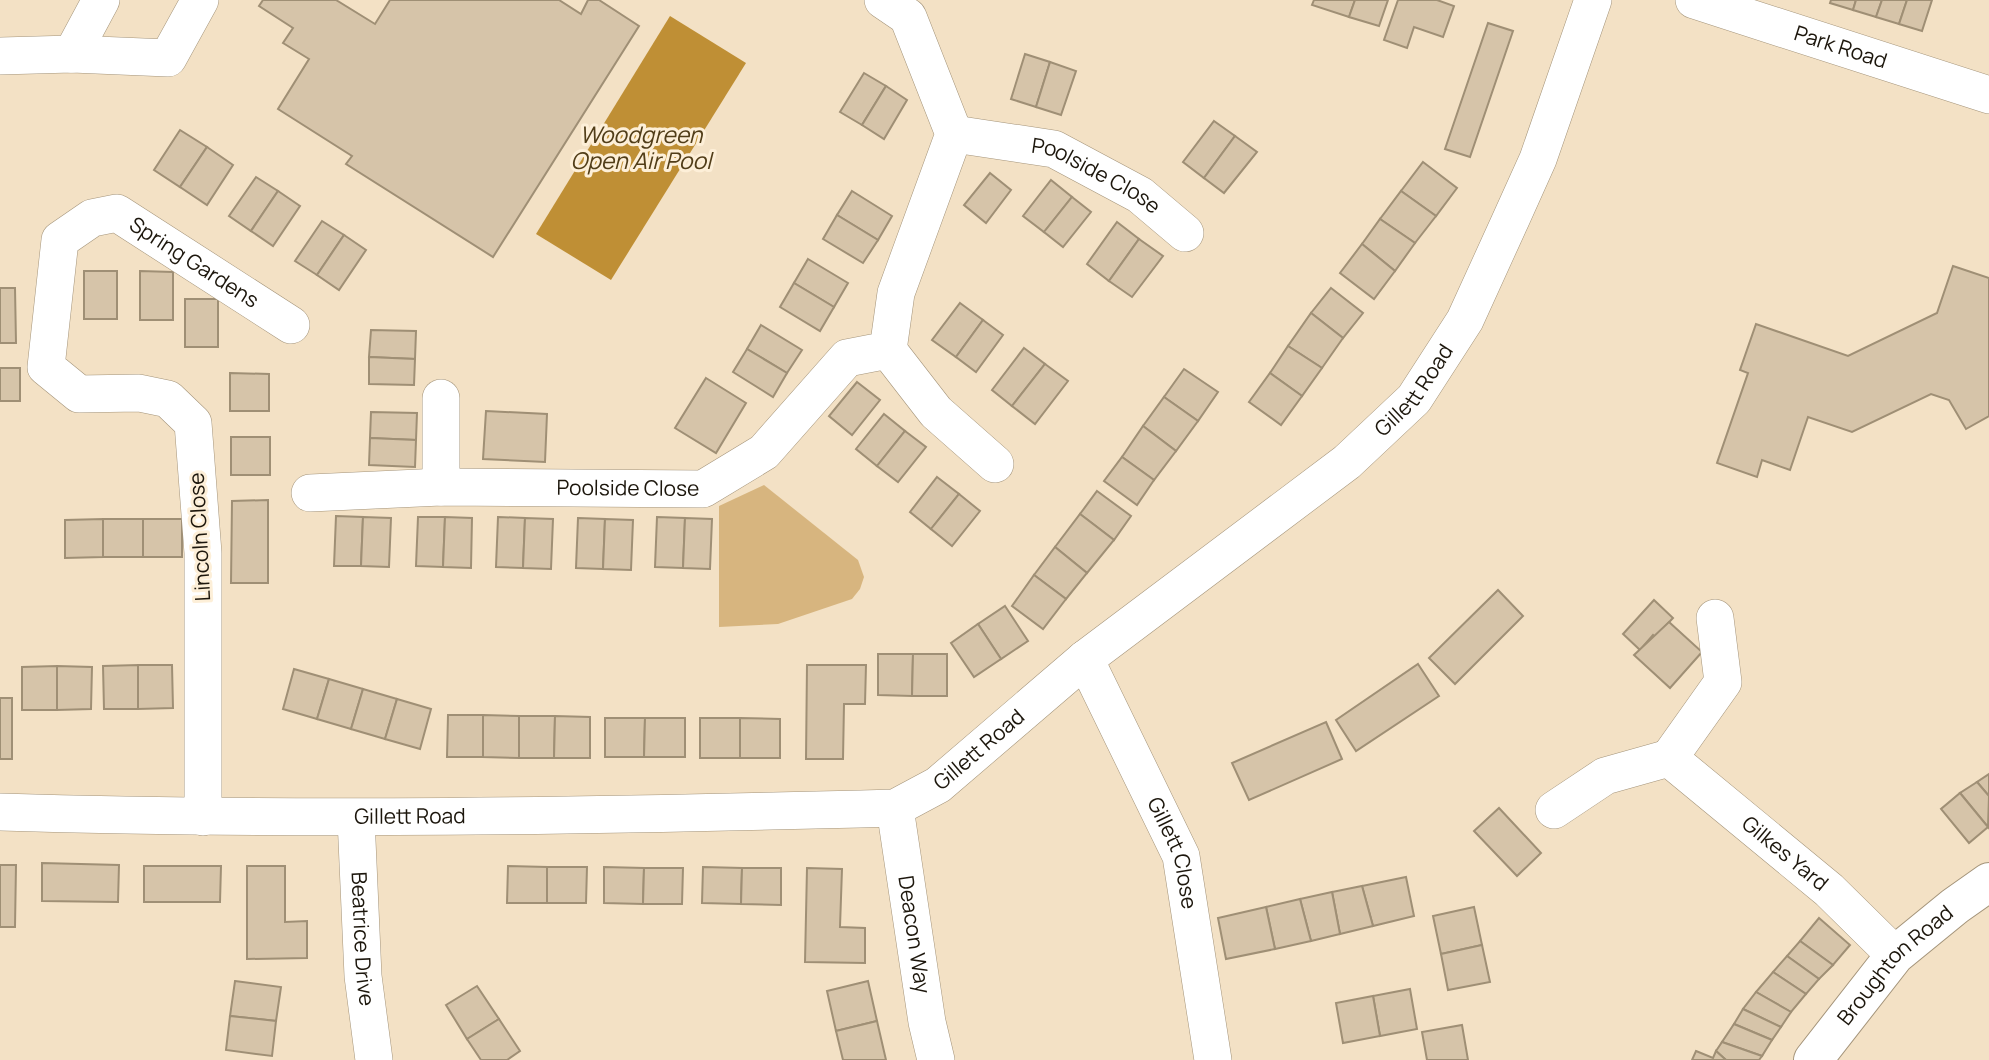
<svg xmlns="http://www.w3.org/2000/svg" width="1989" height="1060" font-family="Manrope,sans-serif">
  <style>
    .green { fill: #d7b57f }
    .water { fill: #bf8f35 }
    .building { fill: #d6c4a9; stroke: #9f8f75; stroke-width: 2 }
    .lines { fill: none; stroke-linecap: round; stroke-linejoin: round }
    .street-casing { stroke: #a4947a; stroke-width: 38 }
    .secondary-casing { stroke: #a4947a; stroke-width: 40 }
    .street { stroke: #fff; stroke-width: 37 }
    .secondary { stroke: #fff; stroke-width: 38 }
    .labels { text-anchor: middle; stroke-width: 6; stroke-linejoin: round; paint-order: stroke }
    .street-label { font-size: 21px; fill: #1c160c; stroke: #fdefd8 }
    .water-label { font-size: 23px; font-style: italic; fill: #513d18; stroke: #fdefd8 }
  </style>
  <rect width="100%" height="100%" fill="#f3e1c5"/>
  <!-- green -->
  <polygon class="green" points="764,485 858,560 864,577 860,589 852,599 778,624 719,627 719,506"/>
  <!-- water -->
  <polygon class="water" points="670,16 746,63 611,280 536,234"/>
  <!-- building -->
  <g class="building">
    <polygon points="263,0 336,0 375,24 390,0 559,0 581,14 588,0 599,0 639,26 493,257 346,164 352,156 278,109 309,59 283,43 293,28 259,6"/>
    <polygon points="1314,0 1355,0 1349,17 1312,5"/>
    <polygon points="1355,0 1388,0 1379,26 1349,17"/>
    <polygon points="1398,0 1437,0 1454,6 1443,37 1414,27 1407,48 1384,40"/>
    <polygon points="1831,0 1856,0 1853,10 1830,3"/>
    <polygon points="1856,0 1882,0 1876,17 1853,10"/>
    <polygon points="1882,0 1907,0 1899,24 1876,17"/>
    <polygon points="1907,0 1932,0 1922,31 1899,24"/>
    <polygon points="1488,23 1513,31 1470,157 1445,149"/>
    <polygon points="1025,54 1050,62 1036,107 1011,99"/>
    <polygon points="1050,62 1076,71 1061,115 1036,107"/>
    <polygon points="864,73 886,86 862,125 840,112"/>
    <polygon points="886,86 907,100 884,139 862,125"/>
    <polygon points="1214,121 1235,136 1204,178 1183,162"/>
    <polygon points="180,130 207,147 180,187 154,170"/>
    <polygon points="1235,136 1257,152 1224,193 1204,178"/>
    <polygon points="207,147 233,165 207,205 180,187"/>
    <polygon points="1423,162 1457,188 1436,216 1401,191"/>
    <polygon points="990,173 1011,190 986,223 964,205"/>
    <polygon points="256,177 278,191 251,231 229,216"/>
    <polygon points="1051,180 1072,197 1044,232 1023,216"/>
    <polygon points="278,191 300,206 273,246 251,231"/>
    <polygon points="852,191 892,216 878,240 837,215"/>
    <polygon points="1401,191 1436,216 1415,243 1380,219"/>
    <polygon points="1072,197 1091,212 1063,247 1044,232"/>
    <polygon points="837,215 878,240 863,263 823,239"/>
    <polygon points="1380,219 1415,243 1395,271 1362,244"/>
    <polygon points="322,221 344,235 317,275 295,261"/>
    <polygon points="1117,222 1139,239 1109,281 1087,264"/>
    <polygon points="344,235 366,250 339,290 317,275"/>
    <polygon points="1139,239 1163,256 1132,297 1109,281"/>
    <polygon points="1362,244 1395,271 1374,299 1340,273"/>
    <polygon points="808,259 848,283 834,307 794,283"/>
    <polygon points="1953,266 1989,278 1989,416 1966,429 1949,400 1931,394 1852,432 1808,417 1790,470 1762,460 1757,477 1717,463 1748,373 1740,370 1756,324 1848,356 1937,313"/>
    <rect x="84" y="271" width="33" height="48"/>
    <polygon points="140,271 173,272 173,320 140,320"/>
    <polygon points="794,283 834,307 820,331 780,307"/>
    <polygon points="0,288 15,288 16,343 0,343"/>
    <polygon points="1331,288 1363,313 1343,338 1311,313"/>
    <rect x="185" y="299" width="33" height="48"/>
    <polygon points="960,303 983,320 956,357 932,340"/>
    <polygon points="1311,313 1343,338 1322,368 1288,346"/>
    <polygon points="983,320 1003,335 976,372 956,357"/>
    <polygon points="761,325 802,350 787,373 747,349"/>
    <polygon points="371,330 416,331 415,359 369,357"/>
    <polygon points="1288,346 1322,368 1302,396 1270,373"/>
    <polygon points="1024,348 1045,364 1012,406 992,390"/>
    <polygon points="747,349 787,373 773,397 733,372"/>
    <polygon points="369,357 415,359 414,385 369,384"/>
    <polygon points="1045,364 1068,381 1035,424 1012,406"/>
    <rect x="0" y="368" width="20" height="33"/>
    <polygon points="1184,369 1218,392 1198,421 1164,397"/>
    <polygon points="230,373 269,374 269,411 230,411"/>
    <polygon points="1270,373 1302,396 1281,425 1249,402"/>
    <polygon points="706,378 746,403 716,453 675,428"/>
    <polygon points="857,382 880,400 852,435 829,416"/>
    <polygon points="1164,397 1198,421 1176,451 1143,426"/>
    <polygon points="486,411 547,414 545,462 483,459"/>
    <polygon points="371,412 417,413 416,440 370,438"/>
    <polygon points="884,414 905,431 877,466 856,449"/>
    <polygon points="1143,426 1176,451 1154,480 1122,457"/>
    <polygon points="905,431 926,447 898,482 877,466"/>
    <rect x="231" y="437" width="39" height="38"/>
    <polygon points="370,438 416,440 415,467 369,465"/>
    <polygon points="1122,457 1154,480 1137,505 1104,481"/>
    <polygon points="937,477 959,494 931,529 910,512"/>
    <polygon points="1097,491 1131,516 1114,540 1080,514"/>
    <polygon points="959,494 980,511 952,546 931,529"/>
    <polygon points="268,500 268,583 231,583 232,501"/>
    <polygon points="1080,514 1114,540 1087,573 1055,547"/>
    <polygon points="336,516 363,517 361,566 334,566"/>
    <polygon points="363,517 391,518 389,567 361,566"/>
    <polygon points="418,517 445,517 443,567 416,566"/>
    <polygon points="445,517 472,518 471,568 443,567"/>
    <polygon points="498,517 525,518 523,568 496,567"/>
    <polygon points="657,517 685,518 683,568 655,567"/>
    <polygon points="525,518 553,519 551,569 523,568"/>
    <polygon points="578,518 605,519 603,569 576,568"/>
    <polygon points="685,518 712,519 710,569 683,568"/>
    <rect x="103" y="519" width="40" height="38"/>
    <polygon points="103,519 103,557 65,558 65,520"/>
    <rect x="143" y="519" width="39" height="38"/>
    <polygon points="605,519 633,520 631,570 603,569"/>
    <polygon points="1055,547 1087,573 1066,599 1034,575"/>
    <polygon points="1034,575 1066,599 1043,629 1012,606"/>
    <polygon points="1498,590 1523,616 1455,684 1429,658"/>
    <polygon points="1654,600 1673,618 1655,637 1653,635 1640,650 1623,634"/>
    <polygon points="1005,606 1028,641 1001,659 978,624"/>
    <polygon points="1669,622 1702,652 1670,688 1634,655"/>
    <polygon points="978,624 1001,659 974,677 951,643"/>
    <polygon points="878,654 913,654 912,696 878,695"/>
    <polygon points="913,654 947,654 947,696 912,696"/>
    <polygon points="1418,664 1439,696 1356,751 1336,720"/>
    <polygon points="138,665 172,665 173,708 138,709"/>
    <polygon points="138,665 138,709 104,709 103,666"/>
    <polygon points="807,665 866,665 865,704 844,704 843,759 806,759"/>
    <polygon points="57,666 92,667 91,709 57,710"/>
    <polygon points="57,666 57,710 22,710 22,667"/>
    <polygon points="294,669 329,679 317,719 283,709"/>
    <polygon points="329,679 363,689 351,729 317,719"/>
    <polygon points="363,689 397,699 385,739 351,729"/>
    <rect x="0" y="698" width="12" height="61"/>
    <polygon points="397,699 431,709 420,749 385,739"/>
    <polygon points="448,715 483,715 483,757 447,757"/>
    <polygon points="483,715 519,716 519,758 483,757"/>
    <polygon points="519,716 555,716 554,758 519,758"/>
    <polygon points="555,716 590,717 590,758 554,758"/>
    <polygon points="605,718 645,718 644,757 605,757"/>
    <polygon points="645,718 685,718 685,757 644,757"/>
    <rect x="700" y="718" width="40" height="40"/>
    <polygon points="740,718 780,719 780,758 740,758"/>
    <polygon points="1326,722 1342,759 1249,800 1232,763"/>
    <polygon points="1989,774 1989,796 1977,782"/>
    <polygon points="1977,782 1989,796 1988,827 1960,793"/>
    <polygon points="1960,793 1988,827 1969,843 1941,809"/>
    <polygon points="1499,808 1541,853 1517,876 1474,831"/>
    <polygon points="42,863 119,865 118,902 42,901"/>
    <polygon points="0,865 16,865 15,927 0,927"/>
    <polygon points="144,866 221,866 220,902 144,902"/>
    <polygon points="247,866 285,866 285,922 307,921 307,958 247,959"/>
    <polygon points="508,866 547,867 547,903 507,903"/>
    <polygon points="547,867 587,867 586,903 547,903"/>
    <polygon points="604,867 644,868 643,904 604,903"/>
    <polygon points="703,867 742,868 741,904 702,903"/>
    <polygon points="644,868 683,868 682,904 643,904"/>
    <polygon points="742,868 781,868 781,905 741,904"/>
    <polygon points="807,868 842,869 840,927 865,928 865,963 805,962"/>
    <polygon points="1406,877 1414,916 1373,926 1362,886"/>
    <polygon points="1362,886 1373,926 1340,934 1332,892"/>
    <polygon points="1332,892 1340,934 1311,941 1300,899"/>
    <polygon points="1300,899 1311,941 1275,949 1266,907"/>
    <polygon points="1266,907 1275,949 1226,959 1218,918"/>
    <polygon points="1474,907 1482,945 1441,954 1433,916"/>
    <polygon points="1819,918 1850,945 1833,965 1800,941"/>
    <polygon points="1800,941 1833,965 1819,979 1787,956"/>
    <polygon points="1482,945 1490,982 1448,990 1441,954"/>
    <polygon points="1787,956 1819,979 1806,994 1773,972"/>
    <polygon points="1773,972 1806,994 1791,1012 1756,992"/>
    <polygon points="235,981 281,987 276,1021 230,1016"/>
    <polygon points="868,981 877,1021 836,1031 827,991"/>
    <polygon points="477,986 499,1019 467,1039 446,1005"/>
    <polygon points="1410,989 1417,1029 1380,1036 1373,996"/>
    <polygon points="1756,992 1791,1012 1781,1027 1743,1009"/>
    <polygon points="1373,996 1380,1036 1343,1043 1336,1003"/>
    <polygon points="1743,1009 1781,1027 1772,1040 1734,1024"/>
    <polygon points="230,1016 276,1021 272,1056 226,1050"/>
    <polygon points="499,1019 520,1051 507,1060 481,1060 467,1039"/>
    <polygon points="877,1021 886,1060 843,1060 836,1031"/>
    <polygon points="1734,1024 1772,1040 1762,1056 1722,1042"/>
    <polygon points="1462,1025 1468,1060 1427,1060 1422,1032"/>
    <polygon points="1722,1042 1762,1056 1759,1060 1726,1060 1716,1051"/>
    <polygon points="1696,1051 1713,1058 1716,1051 1726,1060 1692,1060"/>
  </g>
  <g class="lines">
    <defs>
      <g id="street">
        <path id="s1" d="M1694 0 1989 95"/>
        <polyline points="72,54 101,0"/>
        <polyline points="0,56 72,54 168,58 200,0"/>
        <path id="s2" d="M954 134 1054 149 1140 195 1185 233"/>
        <polyline points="888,350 936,412 995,464"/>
        <polyline points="441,398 441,487"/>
        <path id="s3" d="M310 493 441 487 703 489 764 452 847 358 888 350 896 293 954 134 908 17 883 0"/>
        <path id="s4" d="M1085 659 1181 856 1213 1060"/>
        <polyline points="1669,758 1723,682 1715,618"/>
        <path id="s5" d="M895 808 927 1022 936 1060"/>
        <path id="s6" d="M1554 810 1605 776 1669 758 1829 890 1895 955"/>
        <path id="s7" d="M0 812C299 821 596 816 895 808L938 785 1085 659 1347 462 1414 399 1465 320 1511 219 1538 159 1593 0"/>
        <path id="s8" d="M203 817V553L193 423 168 399 139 393 79 394 46 367 60 240 92 218 117 213 291 325"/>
        <path id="s9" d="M356 818 363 976 374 1060"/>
      </g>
      <g id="secondary">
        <path id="s10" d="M1813 1060 1895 955 1955 906 1989 882"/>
      </g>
    </defs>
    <!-- street casing -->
    <use href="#street" class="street-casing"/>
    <!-- secondary casing -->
    <use href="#secondary" class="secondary-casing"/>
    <!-- street -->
    <use href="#street" class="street"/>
    <!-- secondary -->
    <use href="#secondary" class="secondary"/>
  </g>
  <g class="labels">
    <!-- street labels -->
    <g class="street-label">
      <text dy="7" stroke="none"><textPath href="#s1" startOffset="154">Park Road</textPath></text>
      <text dy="7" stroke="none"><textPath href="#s2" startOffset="150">Poolside Close</textPath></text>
      <text dy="7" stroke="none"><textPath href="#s8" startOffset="845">Spring Gardens</textPath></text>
      <text dy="7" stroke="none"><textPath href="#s7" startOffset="1564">Gillett Road</textPath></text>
      <text dy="7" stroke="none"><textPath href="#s3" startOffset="318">Poolside Close</textPath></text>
      <text transform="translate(200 537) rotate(-93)" y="7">Lincoln Close</text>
      <text dy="7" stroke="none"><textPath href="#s7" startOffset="998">Gillett Road</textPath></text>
      <text dy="7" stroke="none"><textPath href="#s7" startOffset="410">Gillett Road</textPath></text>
      <text dy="7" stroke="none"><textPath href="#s4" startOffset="214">Gillett Close</textPath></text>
      <text dy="7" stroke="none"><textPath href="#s6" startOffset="278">Gilkes Yard</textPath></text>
      <text dy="7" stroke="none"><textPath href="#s5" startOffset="128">Deacon Way</textPath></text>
      <text dy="7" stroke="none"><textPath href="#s9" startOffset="121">Beatrice Drive</textPath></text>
      <text dy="7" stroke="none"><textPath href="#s10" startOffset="126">Broughton Road</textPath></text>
    </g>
    <!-- water labels -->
    <g class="water-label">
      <text x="641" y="143">Woodgreen<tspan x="641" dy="26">Open Air Pool</tspan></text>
    </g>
  </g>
</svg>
